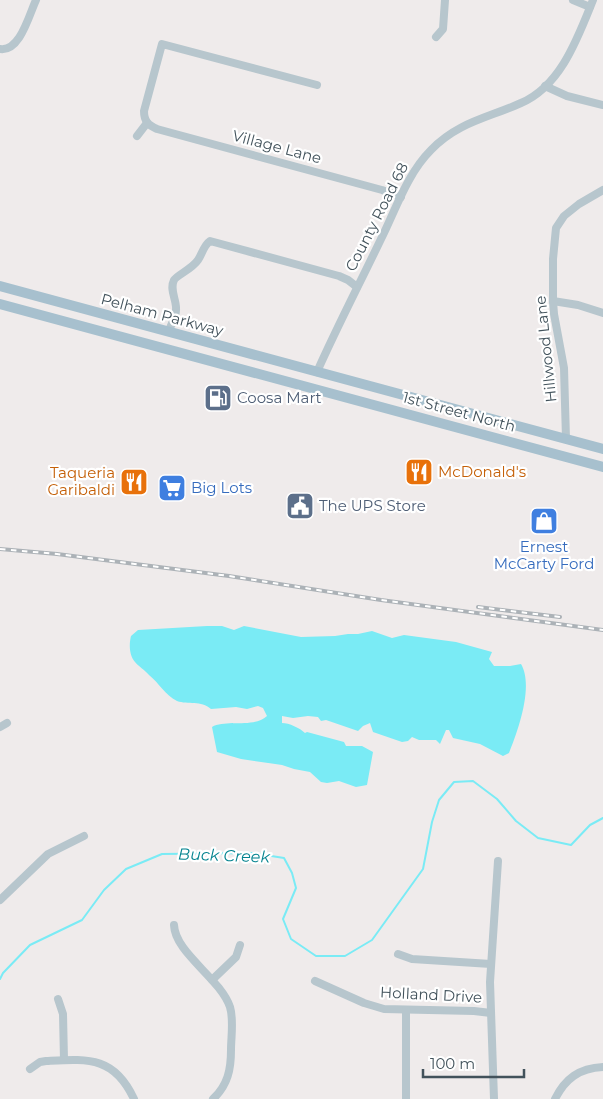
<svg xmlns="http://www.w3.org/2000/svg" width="603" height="1099" font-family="Montserrat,sans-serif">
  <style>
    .water { fill: #7aebf5 }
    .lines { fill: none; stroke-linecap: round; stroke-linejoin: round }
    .stream { stroke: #7aebf5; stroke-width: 2 }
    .minor { stroke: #b7c6cd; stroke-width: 8 }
    .major { stroke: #a7c0ce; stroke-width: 10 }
    .rail-casing { stroke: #acb2b7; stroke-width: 4 }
    .rail { stroke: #fff; stroke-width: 2; stroke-dasharray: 5.5; stroke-linecap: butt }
    .labels { text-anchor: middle; stroke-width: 4.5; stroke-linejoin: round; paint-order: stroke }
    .street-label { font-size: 15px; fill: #42525b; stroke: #fff }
    .service-label { font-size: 15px; fill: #4e5e75; stroke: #fff; text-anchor: start }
    .food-label { font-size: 15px; fill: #c56008; stroke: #fff; text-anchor: start }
    .shop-label { font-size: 15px; fill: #366cbe; stroke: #fff; text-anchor: start }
    .water-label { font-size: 16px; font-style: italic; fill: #03838f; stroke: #fff }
  </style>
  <rect width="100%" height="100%" fill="#efebeb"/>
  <!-- water -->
  <path class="water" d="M207 626H222L234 630 244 626 301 637 335 636 348 634H358L372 631 392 638 404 635 456 642 492 652 489 659 494 666H510L521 664C534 686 518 731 509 753L503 756 480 744 453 738 449 730H446L440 744 436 740H419L412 737 408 741 402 742 373 732 370 723 363 726 358 731 326 720 321 721 318 717 308 716 293 718 282 716V723C289 723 300 728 305 733L307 732 344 742 346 746H362L373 752 367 785 356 787 339 781 327 783 321 782 310 772 294 769 282 765 241 759 217 752 212 727C226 719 252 729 267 716L263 708 258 706 247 709 236 707 211 709C201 700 188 705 177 701 165 695 159 683 149 675 145 670 138 666 135 662 129 655 129 644 131 636L138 630Z"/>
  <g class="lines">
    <!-- stream -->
    <polyline class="stream" points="0,979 3,973 30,945 82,920 104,890 126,869 162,854 252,853 284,858 292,873 296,888 283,919 291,939 316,956 345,956 372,940 423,869 432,822 439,800 454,782 473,781 497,799 516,821 538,838 571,845 590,825 603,818"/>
    <!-- minor -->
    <g class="minor">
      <polyline points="573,0 590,7"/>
      <polyline points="436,37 443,29 445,0"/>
      <path d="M0 49C20 52 29 15 36 0"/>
      <path d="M317 85 162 44 144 111C144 121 148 125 157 129L382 190 401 197"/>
      <polyline points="545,86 567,96 603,105"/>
      <polyline points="137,136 147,123"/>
      <polyline points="553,301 578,305 603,313"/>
      <path d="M169 332C170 325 176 318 176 310 177 300 169 290 174 280 177 275 192 269 198 260 202 254 204 245 210 241L339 276 348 280 357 287"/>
      <path d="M317 372C337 327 360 283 381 239 396 209 407 174 431 150 458 122 488 118 521 103 561 86 578 37 593 0"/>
      <polyline points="566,439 564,368 554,314 553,301 553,259 556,228 564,216 579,204 603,190"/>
      <polyline points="0,727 7,723"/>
      <polyline points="0,900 48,854 84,836"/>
      <path d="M174 925C175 953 220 978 230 1007 234 1020 231 1036 231 1050 231 1069 228 1085 213 1099"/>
      <polyline points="398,954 412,959 491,964"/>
      <polyline points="212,980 236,957 240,945"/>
      <polyline points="315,981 364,1003 384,1009 474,1011 491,1013"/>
      <polyline points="58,999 63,1014 64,1060"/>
      <path d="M30 1069 40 1062 46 1061C88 1059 114 1056 134 1099"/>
      <polyline points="406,1099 406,1010"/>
      <polyline points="494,1099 490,982 498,861"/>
      <path d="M555 1099C565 1079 579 1068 603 1067"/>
    </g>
    <!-- major -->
    <g class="major">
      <polyline points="0,286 603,449"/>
      <polyline points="0,304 603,467"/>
    </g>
    <defs>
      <g id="rail">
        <polyline points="0,549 57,554 229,576 381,600 603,630"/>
        <polyline points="478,607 560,617"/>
      </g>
    </defs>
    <!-- rail casing -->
    <use href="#rail" class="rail-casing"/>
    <!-- rail -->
    <use href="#rail" class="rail"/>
  </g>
  <!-- icons -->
  <defs>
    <symbol id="fuel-square" viewBox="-11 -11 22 22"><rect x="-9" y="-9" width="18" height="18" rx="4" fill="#5c6f8a" stroke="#fff"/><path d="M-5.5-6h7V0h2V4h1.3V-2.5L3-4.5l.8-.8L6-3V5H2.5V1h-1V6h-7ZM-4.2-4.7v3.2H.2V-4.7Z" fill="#fff"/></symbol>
    <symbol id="restaurant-square" viewBox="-11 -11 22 22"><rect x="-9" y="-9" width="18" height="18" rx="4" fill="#e8710a" stroke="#fff"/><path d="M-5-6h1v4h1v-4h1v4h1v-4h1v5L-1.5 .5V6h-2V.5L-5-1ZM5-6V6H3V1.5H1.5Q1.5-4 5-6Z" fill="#fff"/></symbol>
    <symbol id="supermarket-square" viewBox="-11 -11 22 22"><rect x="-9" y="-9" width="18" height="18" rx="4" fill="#3f7fe0" stroke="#fff"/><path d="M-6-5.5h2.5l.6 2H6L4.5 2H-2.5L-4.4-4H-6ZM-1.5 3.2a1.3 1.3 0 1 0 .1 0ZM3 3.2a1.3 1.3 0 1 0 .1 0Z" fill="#fff"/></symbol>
    <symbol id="civic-square" viewBox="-11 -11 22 22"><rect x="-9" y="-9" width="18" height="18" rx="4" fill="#5c6f8a" stroke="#fff"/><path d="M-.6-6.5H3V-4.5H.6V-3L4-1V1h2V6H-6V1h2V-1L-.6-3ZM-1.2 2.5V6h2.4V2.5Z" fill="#fff"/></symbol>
    <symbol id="shop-square" viewBox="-11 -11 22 22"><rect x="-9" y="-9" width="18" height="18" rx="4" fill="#3f7fe0" stroke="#fff"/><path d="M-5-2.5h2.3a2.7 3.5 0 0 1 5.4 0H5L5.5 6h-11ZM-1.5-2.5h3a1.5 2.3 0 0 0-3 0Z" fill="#fff"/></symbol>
  </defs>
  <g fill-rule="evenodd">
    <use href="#fuel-square" x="202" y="382" width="32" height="32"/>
    <use href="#restaurant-square" x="403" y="456" width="32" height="32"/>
    <use href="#restaurant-square" x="118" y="466" width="32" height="32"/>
    <use href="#supermarket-square" x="156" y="472" width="32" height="32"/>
    <use href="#civic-square" x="284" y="490" width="32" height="32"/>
    <use href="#shop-square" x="528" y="505" width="32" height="32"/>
  </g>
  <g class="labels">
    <!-- street labels -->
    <g class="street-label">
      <text transform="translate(277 147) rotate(15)" y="5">Village Lane</text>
      <text transform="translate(377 217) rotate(-63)" y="5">County Road 68</text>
      <text transform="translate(162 315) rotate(15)" y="5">Pelham Parkway</text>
      <text transform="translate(546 349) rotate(-96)" y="5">Hillwood Lane</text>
      <text transform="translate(459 412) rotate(15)" y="5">1st Street North</text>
      <text transform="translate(431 995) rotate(3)" y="5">Holland Drive</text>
    </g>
    <!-- service labels -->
    <g class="service-label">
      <text x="237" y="403">Coosa Mart</text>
      <text x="319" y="511">The UPS Store</text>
    </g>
    <!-- food labels -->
    <g class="food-label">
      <text x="438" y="477">McDonald's</text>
      <text x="115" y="478" text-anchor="end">Taqueria<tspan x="115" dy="17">Garibaldi</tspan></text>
    </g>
    <!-- shop labels -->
    <g class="shop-label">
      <text x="191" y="493">Big Lots</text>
      <text x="544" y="552" text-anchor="middle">Ernest<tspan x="544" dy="17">McCarty Ford</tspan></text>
    </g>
    <!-- water labels -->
    <g class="water-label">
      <text transform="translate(224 855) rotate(2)" y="6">Buck Creek</text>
    </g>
  </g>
  <!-- scale -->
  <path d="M423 1069v8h101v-8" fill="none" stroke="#42525b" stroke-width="2.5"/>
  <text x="430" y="1069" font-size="15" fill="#42525b" stroke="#ffffff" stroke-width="4" paint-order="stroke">100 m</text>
</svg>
